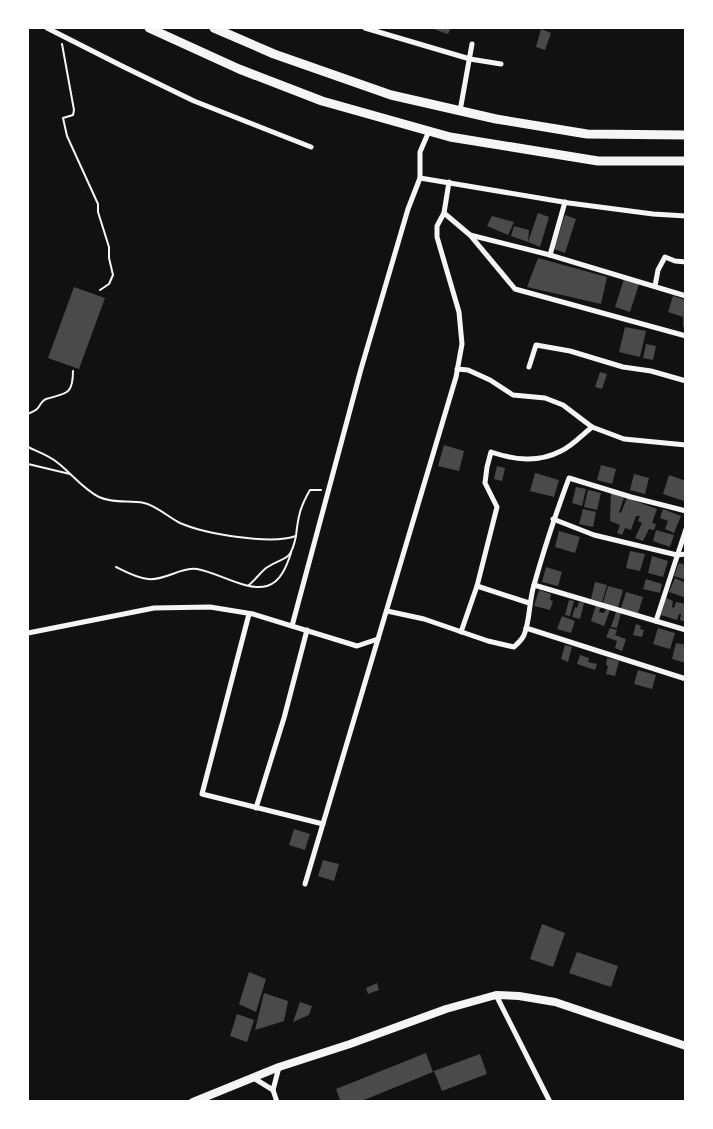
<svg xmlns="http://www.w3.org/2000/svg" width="713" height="1129" font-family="'Alegreya Sans',sans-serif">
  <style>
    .building { fill: #4a4a4a }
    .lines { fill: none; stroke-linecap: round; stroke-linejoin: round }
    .path { stroke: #f5f5f5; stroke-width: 2 }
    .minor { stroke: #f5f5f5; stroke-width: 5 }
    .secondary { stroke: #f5f5f5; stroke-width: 8 }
    .trunk { stroke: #f5f5f5; stroke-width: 9 }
  </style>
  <rect width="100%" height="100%" fill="#111"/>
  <!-- building -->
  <g class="building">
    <polygon points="430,28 451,28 448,34"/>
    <polygon points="541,29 551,33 545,50 536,47"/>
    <polygon points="538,213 549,217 540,247 528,242"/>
    <polygon points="565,215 576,219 565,253 554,249"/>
    <polygon points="492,216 514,222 508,235 487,226"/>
    <polygon points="514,226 529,230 528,242 511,236"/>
    <polygon points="538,258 607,277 601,304 527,287"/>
    <polygon points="624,279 639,284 630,312 615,307"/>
    <polygon points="74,287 105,298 79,369 48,358"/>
    <polygon points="673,296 686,300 686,328 683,327 683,317 668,312"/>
    <polygon points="625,327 646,331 640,357 619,352"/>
    <polygon points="646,344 656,346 653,360 643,358"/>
    <polygon points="600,372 607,374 602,389 595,387"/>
    <polygon points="444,445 464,451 459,471 438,466"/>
    <polygon points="601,465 616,469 612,484 597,480"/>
    <polygon points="497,466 505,468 502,481 494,479"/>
    <polygon points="535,473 559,480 554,497 530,491"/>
    <polygon points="634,474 649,478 645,494 630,490"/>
    <polygon points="669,475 686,481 684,501 663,494"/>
    <polygon points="576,487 586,489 582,506 572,503"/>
    <polygon points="588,490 601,493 597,510 584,507"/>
    <polygon points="611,493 624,498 619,512 621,513 627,498 657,509 652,523 656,524 654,530 649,529 643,541 635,538 642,523 638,521 640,516 636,516 631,530 625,528 622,535 617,533 620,525 610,521"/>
    <polygon points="583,509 596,512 593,527 579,524"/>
    <polygon points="663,509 681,516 674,533 665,529 668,521 660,518"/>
    <polygon points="656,530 674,535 670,547 653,541"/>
    <polygon points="559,531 580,537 575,553 555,547"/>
    <polygon points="630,551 645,554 640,571 626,568"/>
    <polygon points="652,556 668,561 663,577 648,573"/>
    <polygon points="679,563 686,565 686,580 674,576"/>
    <polygon points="546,567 562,572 558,586 542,582"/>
    <polygon points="675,578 686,583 686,598 669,592"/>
    <polygon points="646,579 662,584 660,593 643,589"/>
    <polygon points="595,582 607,585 602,602 591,599"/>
    <polygon points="608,586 623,590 618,607 603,603"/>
    <polygon points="539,590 551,594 550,600 553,601 550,610 534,606"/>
    <polygon points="626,592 643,597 638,613 621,608"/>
    <polygon points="666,598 673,601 672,607 674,608 676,602 686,604 686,622 680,620 681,614 679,614 677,620 661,615"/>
    <polygon points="569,600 574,601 570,616 565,615"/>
    <polygon points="579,602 584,603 580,619 572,617 575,607 577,608"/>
    <polygon points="596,605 601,607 599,612 604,613 606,609 610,610 604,626 591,621"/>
    <polygon points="616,612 621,613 617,628 611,627"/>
    <polygon points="562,616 575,621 571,633 557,629"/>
    <polygon points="636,624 641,626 640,629 644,630 642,637 633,635"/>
    <polygon points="610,628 617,630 615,635 626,639 622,651 615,648 617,641 606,637"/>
    <polygon points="658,628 675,633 670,649 653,644"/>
    <polygon points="676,643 686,645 686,663 672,659"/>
    <polygon points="565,645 572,647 568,662 561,659"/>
    <polygon points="580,655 589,658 588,662 597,664 595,670 577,664"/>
    <polygon points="607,658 619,661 615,676 606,674 608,666 606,665"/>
    <polygon points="638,670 656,675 652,689 634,684"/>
    <polygon points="294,829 310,834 305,850 289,845"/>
    <polygon points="323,860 339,864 334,881 318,876"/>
    <polygon points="542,924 565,933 553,967 530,959"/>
    <polygon points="577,952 618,966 611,987 569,973"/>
    <polygon points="249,972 266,979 256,1012 239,1004"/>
    <polygon points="377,983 379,990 368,994 366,988"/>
    <polygon points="264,993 288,1001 284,1021 255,1030"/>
    <polygon points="300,1002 312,1006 309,1015 293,1022"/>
    <polygon points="237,1014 254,1020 247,1042 230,1036"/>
    <polygon points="426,1053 433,1072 359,1102 341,1102 336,1089"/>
    <polygon points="480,1054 487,1074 442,1091 434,1071"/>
  </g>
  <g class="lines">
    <!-- path -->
    <g class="path">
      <polyline points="62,44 74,110 73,115 63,118 67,136 98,204 98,212 109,247 109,258 113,275 109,284 100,290"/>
      <path d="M28 414C31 412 36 411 38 408 41 404 41 401 46 399 64 393 73 397 73 371"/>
      <path d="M28 447C38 452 49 455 58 463 72 474 83 489 99 497 114 504 128 500 144 503 157 506 168 517 180 523 205 534 271 545 296 536 298 517 300 507 310 490H321"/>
      <polyline points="28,464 70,474"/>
      <path d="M116 567C126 572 137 578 148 579 165 581 180 567 197 569 217 572 247 592 267 586 281 582 287 565 291 553"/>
      <path d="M249 585C255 580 260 573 266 568 285 555 290 564 296 536"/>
    </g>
    <!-- minor -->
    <g class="minor">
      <polyline points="47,28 124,67 194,101 311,147"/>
      <polyline points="365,28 470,59 501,64"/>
      <polyline points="460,111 472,44"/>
      <polyline points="429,131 420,152 420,178 569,203 653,214 686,216"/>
      <polyline points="449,182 444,213 470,235 550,255 686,296"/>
      <polyline points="470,235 515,289 686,336"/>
      <polyline points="550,255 565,202"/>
      <polyline points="655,286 658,270 665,257 675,261 686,262"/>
      <polyline points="529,367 536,345 570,351 623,367 651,371 686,381"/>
      <polyline points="457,369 468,370 490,380 513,395 545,398 563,405 592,427 624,439 686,445"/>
      <polyline points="553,519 594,535 677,555 686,554"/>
      <polyline points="534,585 686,630"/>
      <polyline points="477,586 529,603"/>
      <path d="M387 611 424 619 488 641 514 647C518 643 522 640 524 635 530 621 529 601 534 585 544 549 556 513 569 478L631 497 686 511"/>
      <polyline points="249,614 202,794 323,824"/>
      <polyline points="656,621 686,529"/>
      <polyline points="292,626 361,369 408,209 420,178"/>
      <polyline points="526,628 686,679"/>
      <path d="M461 632 477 586 497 507 485 483 487 467 491 452C515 460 538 463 561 451 572 446 582 435 592 427"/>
      <polyline points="28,633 154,608 210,607 253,614 357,646 378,639"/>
      <polyline points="256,808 284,718 307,630"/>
      <polyline points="305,884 456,377 462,344 459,312 437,237 437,226 444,213"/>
      <polyline points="496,995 550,1102"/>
      <polyline points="252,1077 273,1090 279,1067"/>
      <polyline points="273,1090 277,1102"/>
    </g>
    <!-- secondary -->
    <polyline class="secondary" points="193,1102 279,1067 350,1044 446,1009 496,995 519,996 555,1002 686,1046"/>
    <!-- trunk -->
    <g class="trunk">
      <polyline points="149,28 239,69 322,101 450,137 598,161 686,161"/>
      <polyline points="214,28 274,54 391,95 496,119 587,134 686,135"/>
    </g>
  </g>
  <!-- border -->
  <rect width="713" height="1129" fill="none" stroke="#ffffff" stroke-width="58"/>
</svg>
